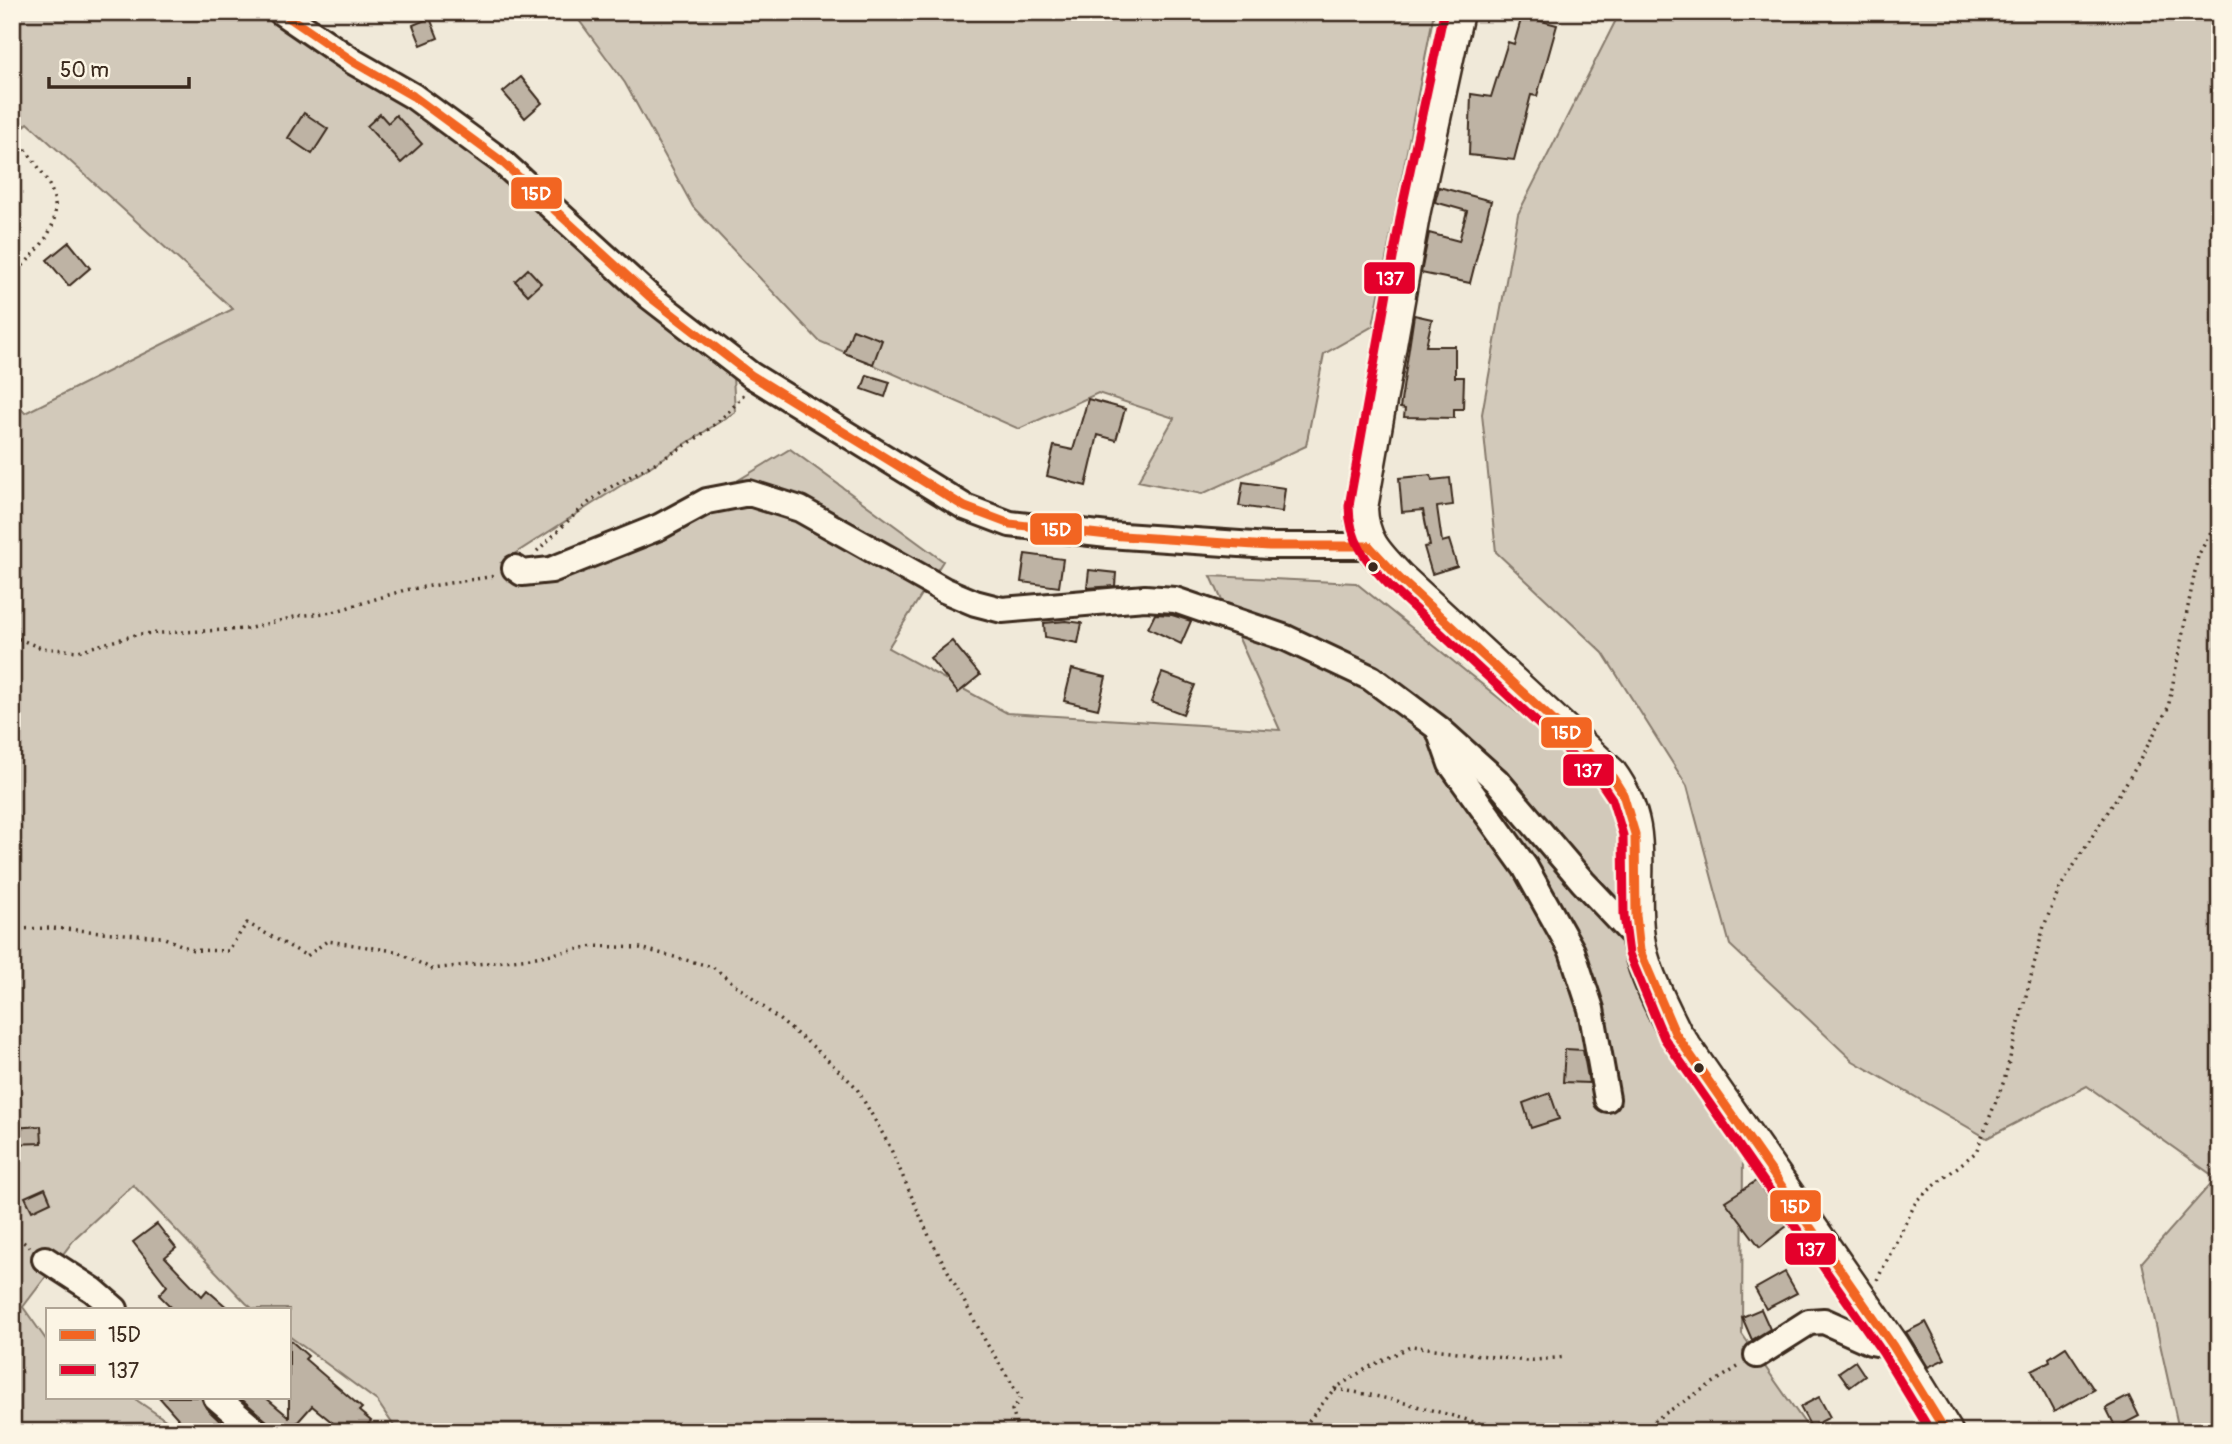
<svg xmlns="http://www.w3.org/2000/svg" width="2232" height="1444" font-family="Pangolin,sans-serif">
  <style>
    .green { fill: #d2c9ba; stroke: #867a6c; stroke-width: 2 }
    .building { fill: #beb3a4; stroke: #3b2a1e; stroke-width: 2 }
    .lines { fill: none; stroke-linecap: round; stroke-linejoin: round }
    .minor-casing { stroke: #3b2a1e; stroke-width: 30 }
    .major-casing { stroke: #3b2a1e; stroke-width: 37 }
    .path { stroke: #3b2a1e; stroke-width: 3.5; stroke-dasharray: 2 5; stroke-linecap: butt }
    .minor { stroke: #fcf5e5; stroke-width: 24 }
    .major { stroke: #fcf5e5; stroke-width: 32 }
    .bus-1-casing { stroke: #fcf5e5; stroke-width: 14 }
    .bus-2-casing { stroke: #fcf5e5; stroke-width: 14 }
    .bus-1 { stroke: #f26522; stroke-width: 9 }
    .bus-2 { stroke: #e4002b; stroke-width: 9 }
    .bus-dot { fill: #3b2a1e; stroke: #fcf5e5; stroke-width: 2.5 }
    .line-badge { stroke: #fcf5e5; stroke-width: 2.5 }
    .badge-label { font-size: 19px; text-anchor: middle; font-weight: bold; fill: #fff }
  </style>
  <rect width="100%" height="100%" fill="#f0e9d9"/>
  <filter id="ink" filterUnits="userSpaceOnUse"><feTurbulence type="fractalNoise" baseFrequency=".0143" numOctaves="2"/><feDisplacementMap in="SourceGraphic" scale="14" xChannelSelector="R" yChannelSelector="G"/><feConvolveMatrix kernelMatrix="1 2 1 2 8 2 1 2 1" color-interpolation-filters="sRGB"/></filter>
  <g filter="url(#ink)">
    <!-- green -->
    <g class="green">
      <polygon points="12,12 257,12 388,90 509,178 733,376 735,412 502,562 597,565 790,449 943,561 888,648 1007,713 1280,730 1211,576 1356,583 1612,789 1636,982 1743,1147 1742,1334 1811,1432 398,1432 377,1401 289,1336 289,1309 253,1309 246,1303 133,1185 76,1237 23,1307 47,1341 47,1397 132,1397 183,1432 12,1432 12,399 25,413 233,309 28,123 12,137"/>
      <polygon points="573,12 1434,12 1373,326 1324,354 1306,446 1202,494 1138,481 1174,418 1098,393 1019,429 819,341 693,207 625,83"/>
      <polygon points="1620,12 2220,12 2220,1432 2179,1430 2142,1262 2216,1178 2087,1086 1987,1138 1853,1061 1730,945 1687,786 1603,653 1496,552 1482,414 1518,214"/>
    </g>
    <!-- building -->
    <g class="building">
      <polygon points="1522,16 1557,25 1537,96 1531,95 1514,160 1469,155 1471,94 1491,97 1508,42 1514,44"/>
      <polygon points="430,18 438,38 421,45 413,25"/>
      <polygon points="521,77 542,103 525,118 503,92"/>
      <polygon points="304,113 328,129 312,154 288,138"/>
      <polygon points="380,114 388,123 396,115 422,144 401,163 367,126"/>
      <polygon points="1439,187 1491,201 1470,283 1421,273 1429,233 1459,241 1467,211 1435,202"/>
      <polygon points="69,242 90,268 69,286 47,260"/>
      <polygon points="528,269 541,283 528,295 515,281"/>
      <polygon points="1414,315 1432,319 1426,346 1455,346 1455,377 1464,377 1463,409 1454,409 1454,418 1404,417 1405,409 1400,408"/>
      <polygon points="853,329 882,340 873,364 844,353"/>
      <polygon points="867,375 890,382 885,397 862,389"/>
      <polygon points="1088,399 1125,409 1116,440 1098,435 1086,486 1047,476 1054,446 1073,450"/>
      <polygon points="1431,475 1432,480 1450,478 1453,505 1437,507 1442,542 1449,540 1457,566 1432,574 1424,547 1430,546 1423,510 1402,512 1399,478"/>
      <polygon points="1243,482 1285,488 1282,512 1239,506"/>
      <polygon points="1025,554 1063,559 1059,587 1021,582"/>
      <polygon points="1089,570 1116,573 1115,586 1087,588"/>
      <polygon points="1155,614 1172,615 1191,621 1181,644 1148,628"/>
      <polygon points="1066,621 1082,623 1078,643 1045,637 1044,623"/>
      <polygon points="952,641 980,675 958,693 930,658"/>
      <polygon points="1072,669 1106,677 1098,709 1064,701"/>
      <polygon points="1162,673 1195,685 1183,714 1151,702"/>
      <polygon points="1565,1049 1583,1050 1589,1083 1563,1082"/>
      <polygon points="1550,1093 1559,1119 1531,1128 1523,1103"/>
      <polygon points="41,1126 42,1143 12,1144 12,1128"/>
      <polygon points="1756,1181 1787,1226 1760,1247 1725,1201"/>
      <polygon points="45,1188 51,1202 32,1211 25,1197"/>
      <polygon points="157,1224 176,1248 165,1257 202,1296 207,1290 229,1309 173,1309 159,1295 167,1286 133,1242"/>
      <polygon points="1785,1272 1797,1293 1766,1309 1755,1289"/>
      <polygon points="1761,1309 1770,1329 1752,1340 1742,1317"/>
      <polygon points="1926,1322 1945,1359 1928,1367 1906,1332"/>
      <polygon points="289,1339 308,1356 305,1359 362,1408 359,1411 371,1421 362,1432 344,1432 312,1406 296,1424 305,1432 272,1432 267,1421 239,1397 265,1397 289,1417"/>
      <polygon points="2066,1347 2094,1390 2054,1412 2032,1370 2050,1361 2049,1358"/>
      <polygon points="1855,1361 1865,1376 1850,1387 1839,1372"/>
      <polygon points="2129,1396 2139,1416 2116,1428 2106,1408"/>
      <polygon points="159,1397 201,1397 206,1408 231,1432 190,1432"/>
      <polygon points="1819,1397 1830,1417 1811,1427 1800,1407"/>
    </g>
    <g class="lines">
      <defs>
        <g id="minor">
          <polyline points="281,12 354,62 413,96 500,160 650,297 751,375 965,507 1010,524 1108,535 1269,546 1369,546"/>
          <polyline points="515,568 522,573 551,570 659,527 707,501 749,493 800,509 944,590 975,603 1002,610 1145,598 1175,600 1286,638 1371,678 1394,695 1438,728 1497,781 1583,882 1639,941"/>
          <polyline points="1439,730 1451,764 1525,867 1572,951 1591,1009 1607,1099"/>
          <polyline points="45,1259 93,1290 115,1309"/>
          <polyline points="1757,1355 1809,1322 1824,1321 1871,1342 1893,1346"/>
          <polyline points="216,1397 257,1432"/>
        </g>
        <path id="major" d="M1457 12 1414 210 1361 508C1362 541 1377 555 1399 578L1610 773C1652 830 1629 875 1638 938 1643 972 1661 1003 1675 1033L1893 1346 1946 1432"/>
      </defs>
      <!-- minor casing -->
      <use href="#minor" class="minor-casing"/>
      <!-- major casing -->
      <use href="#major" class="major-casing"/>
      <!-- path -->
      <g class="path">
        <path d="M12 133C63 195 76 217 12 276"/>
        <path d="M537 551C562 528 586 500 616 484 663 458 710 438 744 394"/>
        <polyline points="12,636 41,648 78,651 139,634 247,629 298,616 333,612 405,590 495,576"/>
        <polyline points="12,929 52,928 162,937 193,950 228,951 247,923 307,956 327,941 395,951 432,969 531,958 594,946 640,948 713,967 816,1049 856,1087 889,1145 929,1236 987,1344 1021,1398 1012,1410 1019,1432"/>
        <polyline points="12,1234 30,1247"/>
        <polyline points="1877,1280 1917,1200 1976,1152 2004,1081 2044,926 2059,889 2135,769 2168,708 2198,556 2220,515"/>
        <polyline points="1334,1389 1369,1367 1412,1346 1525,1361 1566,1357"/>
        <path d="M1300 1432 1334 1389C1396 1397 1452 1417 1512 1432"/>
        <polyline points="1636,1432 1741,1365"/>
      </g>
      <!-- minor -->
      <use href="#minor" class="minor"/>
      <!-- major -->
      <use href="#major" class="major"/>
      <defs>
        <g id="bus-1">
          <polyline points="281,12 354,62 413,96 500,160 650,297 751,375 965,507 1010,524 1108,535 1269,546 1369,546"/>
          <polyline points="1369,546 1399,578 1610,773 1623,794 1635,834 1636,915 1640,951 1675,1033 1893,1346 1946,1432"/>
        </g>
        <path id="bus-2" d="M1444 12 1402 208 1349 506C1349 540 1367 563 1390 586L1600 781 1612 799 1623 835 1624 915 1629 954 1664 1038 1883 1353 1931 1432"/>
      </defs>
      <!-- bus-1 casing -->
      <use href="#bus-1" class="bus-1-casing"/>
      <!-- bus-2 casing -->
      <use href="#bus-2" class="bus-2-casing"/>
      <!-- bus-1 -->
      <use href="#bus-1" class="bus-1"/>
      <!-- bus-2 -->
      <use href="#bus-2" class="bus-2"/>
    </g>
  </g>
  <!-- markers -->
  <g class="bus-dot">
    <circle cx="1373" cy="567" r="6"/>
    <circle cx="1699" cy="1068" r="6"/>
  </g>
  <g class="line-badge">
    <rect x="510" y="176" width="53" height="34" rx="7" fill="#f26522"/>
    <rect x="1363" y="261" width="53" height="34" rx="7" fill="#e4002b"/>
    <rect x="1029" y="512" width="54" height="34" rx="7" fill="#f26522"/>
    <rect x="1540" y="716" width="53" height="33" rx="7" fill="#f26522"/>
    <rect x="1562" y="753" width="53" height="34" rx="7" fill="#e4002b"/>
    <rect x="1769" y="1189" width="53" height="34" rx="7" fill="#f26522"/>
    <rect x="1784" y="1232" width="53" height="34" rx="7" fill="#e4002b"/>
  </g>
  <g class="badge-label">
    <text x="536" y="200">15D</text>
    <text x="1390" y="285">137</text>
    <text x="1056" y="536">15D</text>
    <text x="1566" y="739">15D</text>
    <text x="1588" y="777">137</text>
    <text x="1795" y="1213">15D</text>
    <text x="1811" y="1256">137</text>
  </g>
  <!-- margin -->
  <rect width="2232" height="1444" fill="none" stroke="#fcf5e5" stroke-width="42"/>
  <rect x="21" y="21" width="2190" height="1402" fill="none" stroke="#3b2a1e" stroke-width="2.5" filter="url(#ink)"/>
  <!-- legend -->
  <rect x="46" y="1308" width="245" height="91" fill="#fcf5e5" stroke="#afa495" stroke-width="2"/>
  <rect x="60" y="1330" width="35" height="10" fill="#f26522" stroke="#afa495" stroke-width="2"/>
  <text x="108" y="1342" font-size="21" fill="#3b2a1e">15D</text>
  <rect x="60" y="1365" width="35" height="10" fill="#e4002b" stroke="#afa495" stroke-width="2"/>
  <text x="108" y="1378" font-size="21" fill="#3b2a1e">137</text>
  <!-- scale -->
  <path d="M49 77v10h140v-10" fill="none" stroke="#3b2a1e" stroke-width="3.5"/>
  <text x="60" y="77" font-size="21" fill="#3b2a1e" stroke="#fcf5e5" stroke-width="5" paint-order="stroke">50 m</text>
</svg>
